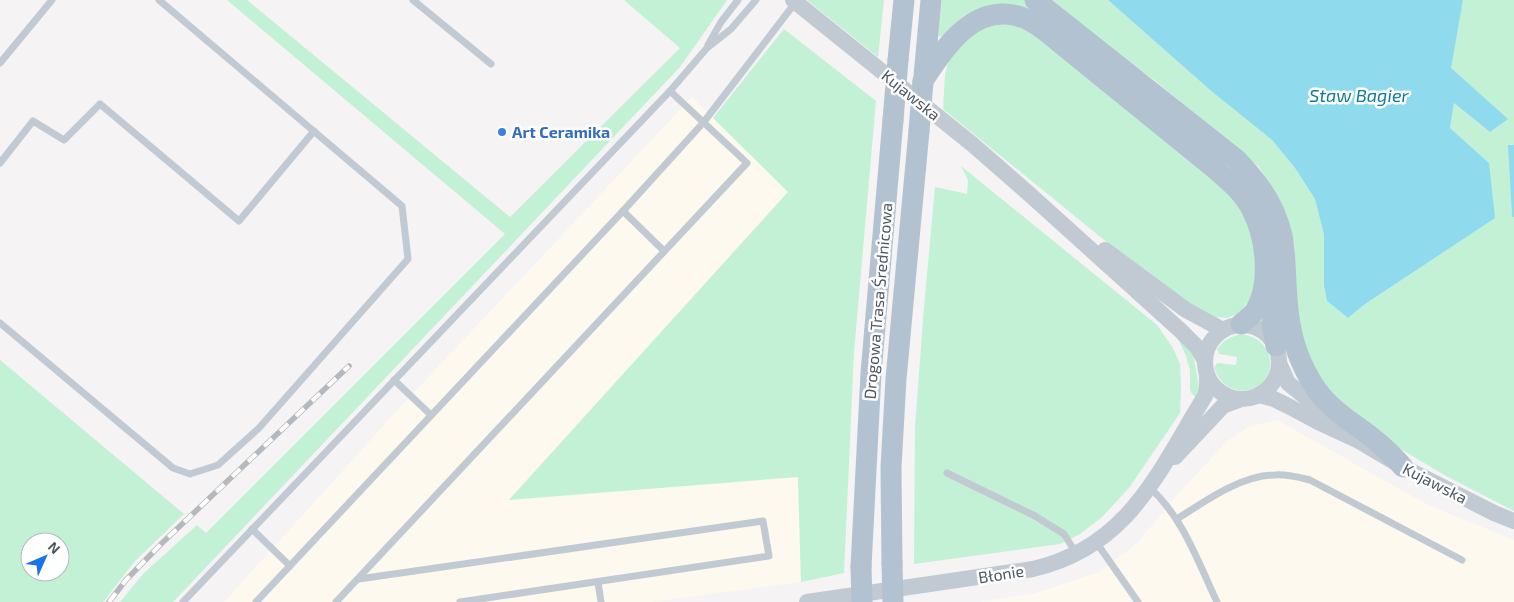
<svg xmlns="http://www.w3.org/2000/svg" width="1514" height="602" font-family="'Exo 2',sans-serif">
  <style>
    .commercial { fill: #fdf9ef }
    .green { fill: #c3f1d5; fill-rule: evenodd }
    .water { fill: #90daee }
    .lines { fill: none; stroke-linecap: round; stroke-linejoin: round }
    .service { stroke: #c1cad2; stroke-width: 7 }
    .tertiary { stroke: #c1cad2; stroke-width: 16 }
    .primary { stroke: #b3c2d1; stroke-width: 21 }
    .rail-casing { stroke: #b5b8bd; stroke-width: 5.5 }
    .rail { stroke: #fff; stroke-width: 4; stroke-dasharray: 11; stroke-linecap: butt }
    .primary-bridge { stroke: #b3c2d1; stroke-width: 21 }
    .shop-dot { fill: #3f7fe0; stroke: #fff; stroke-width: 2 }
    .labels { text-anchor: middle; stroke-width: 5; stroke-linejoin: round; paint-order: stroke }
    .street-label { font-size: 16px; fill: #4a5661; stroke: #fff }
    .shop-label { font-size: 16px; font-weight: bold; fill: #366cbe; stroke: #fff; text-anchor: start }
    .water-label { font-size: 18px; font-style: italic; fill: #0c7c9b; stroke: #fff }
  </style>
  <rect width="100%" height="100%" fill="#f5f3f3"/>
  <!-- commercial -->
  <g class="commercial">
    <polygon points="692,97 788,192 509,499 798,477 801,582 651,602 224,602 403,404"/>
    <polygon points="1277,420 1428,505 1514,540 1514,602 979,602 1035,593 1099,572 1137,543 1177,495 1227,441 1248,427"/>
  </g>
  <!-- green -->
  <g class="green">
    <polygon points="227,0 247,0 510,217 680,48 624,0 727,0 680,67 173,602 120,602 143,574 197,525 206,533 505,234"/>
    <polygon points="807,0 884,0 878,57"/>
    <polygon points="942,0 1024,0 1213,153 1260,203 1263,323 1258,320 1257,207 1040,18 983,7 964,16 953,25 943,37 938,36"/>
    <polygon points="1049,0 1108,0 1210,90 1272,140 1295,168 1315,199 1324,235 1324,286 1327,301 1348,318 1365,304 1489,163 1450,128 1454,103 1490,132 1507,119 1450,68 1463,0 1514,0 1514,145 1509,145 1512,217 1514,217 1514,511 1446,476 1387,441 1321,386 1298,331 1295,280 1295,248 1288,218 1276,193 1259,167 1153,79 1099,41"/>
    <polygon points="991,23 1014,23 1037,32 1235,197 1257,242 1255,288 1249,300 1240,312 1228,318 1214,317 1196,309 1146,274 943,109 945,75 949,58 959,41"/>
    <polygon points="784,29 876,101 854,352 844,573 801,582 798,477 509,500 788,192 713,118"/>
    <polygon points="961,166 1157,325 1173,348 1180,364 1181,388 1180,413 1129,488 1101,518 1080,534 1060,544 914,564 915,427 924,307 935,187 967,194 968,180"/>
    <polygon points="1171,329 1193,353 1199,387 1197,398 1192,394 1190,390 1190,370 1186,356 1179,341"/>
    <path d="M1241 334C1286 341 1274 396 1238 390 1225 388 1219 380 1214 368L1217 363 1236 365 1237 357 1219 354 1217 349C1224 340 1230 337 1241 334Z"/>
    <path d="M0 360 184 514 135 561 103 602H0ZM30 542H60V572H30Z"/>
  </g>
  <!-- water -->
  <g class="water">
    <polygon points="1108,0 1463,0 1451,68 1508,119 1490,132 1454,103 1450,128 1489,163 1495,218 1365,304 1348,318 1327,301 1324,286 1324,235 1315,199 1295,168 1272,140 1210,90"/>
    <polygon points="1508,145 1514,145 1514,217 1512,217"/>
  </g>
  <g class="lines">
    <!-- service -->
    <g class="service">
      <polyline points="413,0 491,64"/>
      <polyline points="708,45 721,22 738,0"/>
      <polyline points="0,63 52,0"/>
      <polyline points="0,163 33,121 64,140 100,104 239,221 314,131"/>
      <polyline points="623,211 664,251"/>
      <polyline points="0,323 173,468 190,474 218,465 259,428 408,259 402,206 159,0"/>
      <polyline points="394,380 431,415"/>
      <polyline points="947,473 1035,516 1064,534 1076,553"/>
      <path d="M1149 487C1183 517 1198 562 1217 602"/>
      <path d="M1177 519C1204 502 1241 475 1275 475 1287 474 1298 477 1310 480L1462 560"/>
      <polyline points="252,529 290,566"/>
      <polyline points="1096,542 1138,602"/>
      <polyline points="359,579 763,521 769,556 460,602"/>
      <polyline points="598,582 601,602"/>
      <polyline points="183,602 670,91"/>
      <polyline points="256,602 623,211 703,123 795,3"/>
      <polyline points="336,602 747,163 670,91 707,48 731,29 756,0"/>
    </g>
    <!-- tertiary -->
    <g class="tertiary">
      <polyline points="793,0 972,144 1027,192 1181,331 1197,347 1204,359"/>
      <polyline points="1105,250 1186,310 1223,330"/>
      <circle cx="1242" cy="362" r="37"/>
      <polyline points="1280,365 1288,383 1330,417"/>
      <polyline points="1259,395 1274,399 1292,408 1318,422 1359,441 1403,467 1494,513 1514,521"/>
      <polyline points="1175,457 1222,407 1225,405 1239,400"/>
      <path d="M807 602 1033 569C1129 547 1158 472 1205 396L1207 388V375"/>
    </g>
    <!-- primary -->
    <g class="primary">
      <path d="M1035 0 1237 160C1261 185 1281 213 1284 249 1287 284 1285 320 1298 354 1305 372 1316 392 1330 405 1344 419 1361 428 1375 440 1385 448 1394 457 1403 467"/>
      <polyline points="898,60 904,0"/>
      <polyline points="924,76 931,0"/>
      <path d="M923 81C945 46 976 0 1024 18 1037 23 1048 33 1059 42L1213 167C1228 180 1243 192 1252 210 1266 237 1272 284 1255 311 1251 316 1246 320 1241 324"/>
      <polyline points="1276,346 1272,325 1273,318 1280,287"/>
      <polyline points="892,563 891,467 896,379 919,131"/>
      <polyline points="861,567 871,373 893,120"/>
    </g>
    <defs>
      <polyline id="rail" points="109,602 126,580 161,544 349,366"/>
    </defs>
    <!-- rail casing -->
    <use href="#rail" class="rail-casing"/>
    <!-- rail -->
    <use href="#rail" class="rail"/>
    <!-- primary-bridge -->
    <g class="primary-bridge">
      <polyline points="893,120 898,60"/>
      <polyline points="919,131 923,81"/>
      <polyline points="892,563 893,602"/>
      <polyline points="861,567 862,602"/>
    </g>
  </g>
  <!-- markers -->
  <circle class="shop-dot" cx="502" cy="132" r="5"/>
  <g class="labels">
    <!-- street labels -->
    <g class="street-label">
      <text transform="translate(911 95) rotate(39)" y="6">Kujawska</text>
      <text transform="translate(878 301) rotate(-85)" y="6">Drogowa Trasa Średnicowa</text>
      <text transform="translate(1435 483) rotate(27)" y="6">Kujawska</text>
      <text transform="translate(1001 574) rotate(-9)" y="6">Błonie</text>
    </g>
    <!-- shop labels -->
    <g class="shop-label">
      <text x="512" y="138">Art Ceramika</text>
    </g>
    <!-- water labels -->
    <g class="water-label">
      <text x="1359" y="102">Staw Bagier</text>
    </g>
  </g>
  <!-- north arrow -->
  <g transform="translate(45 557) rotate(45)"><circle r="24" fill="#ffffff" stroke="#b7bbc0"/>
  <path d="M0-4L9 19L0 12L-9 19Z" fill="#1a73e8"/>
  <text y="-8" font-size="14" font-weight="bold" text-anchor="middle" fill="#4a5661">N</text>
  </g>
</svg>
